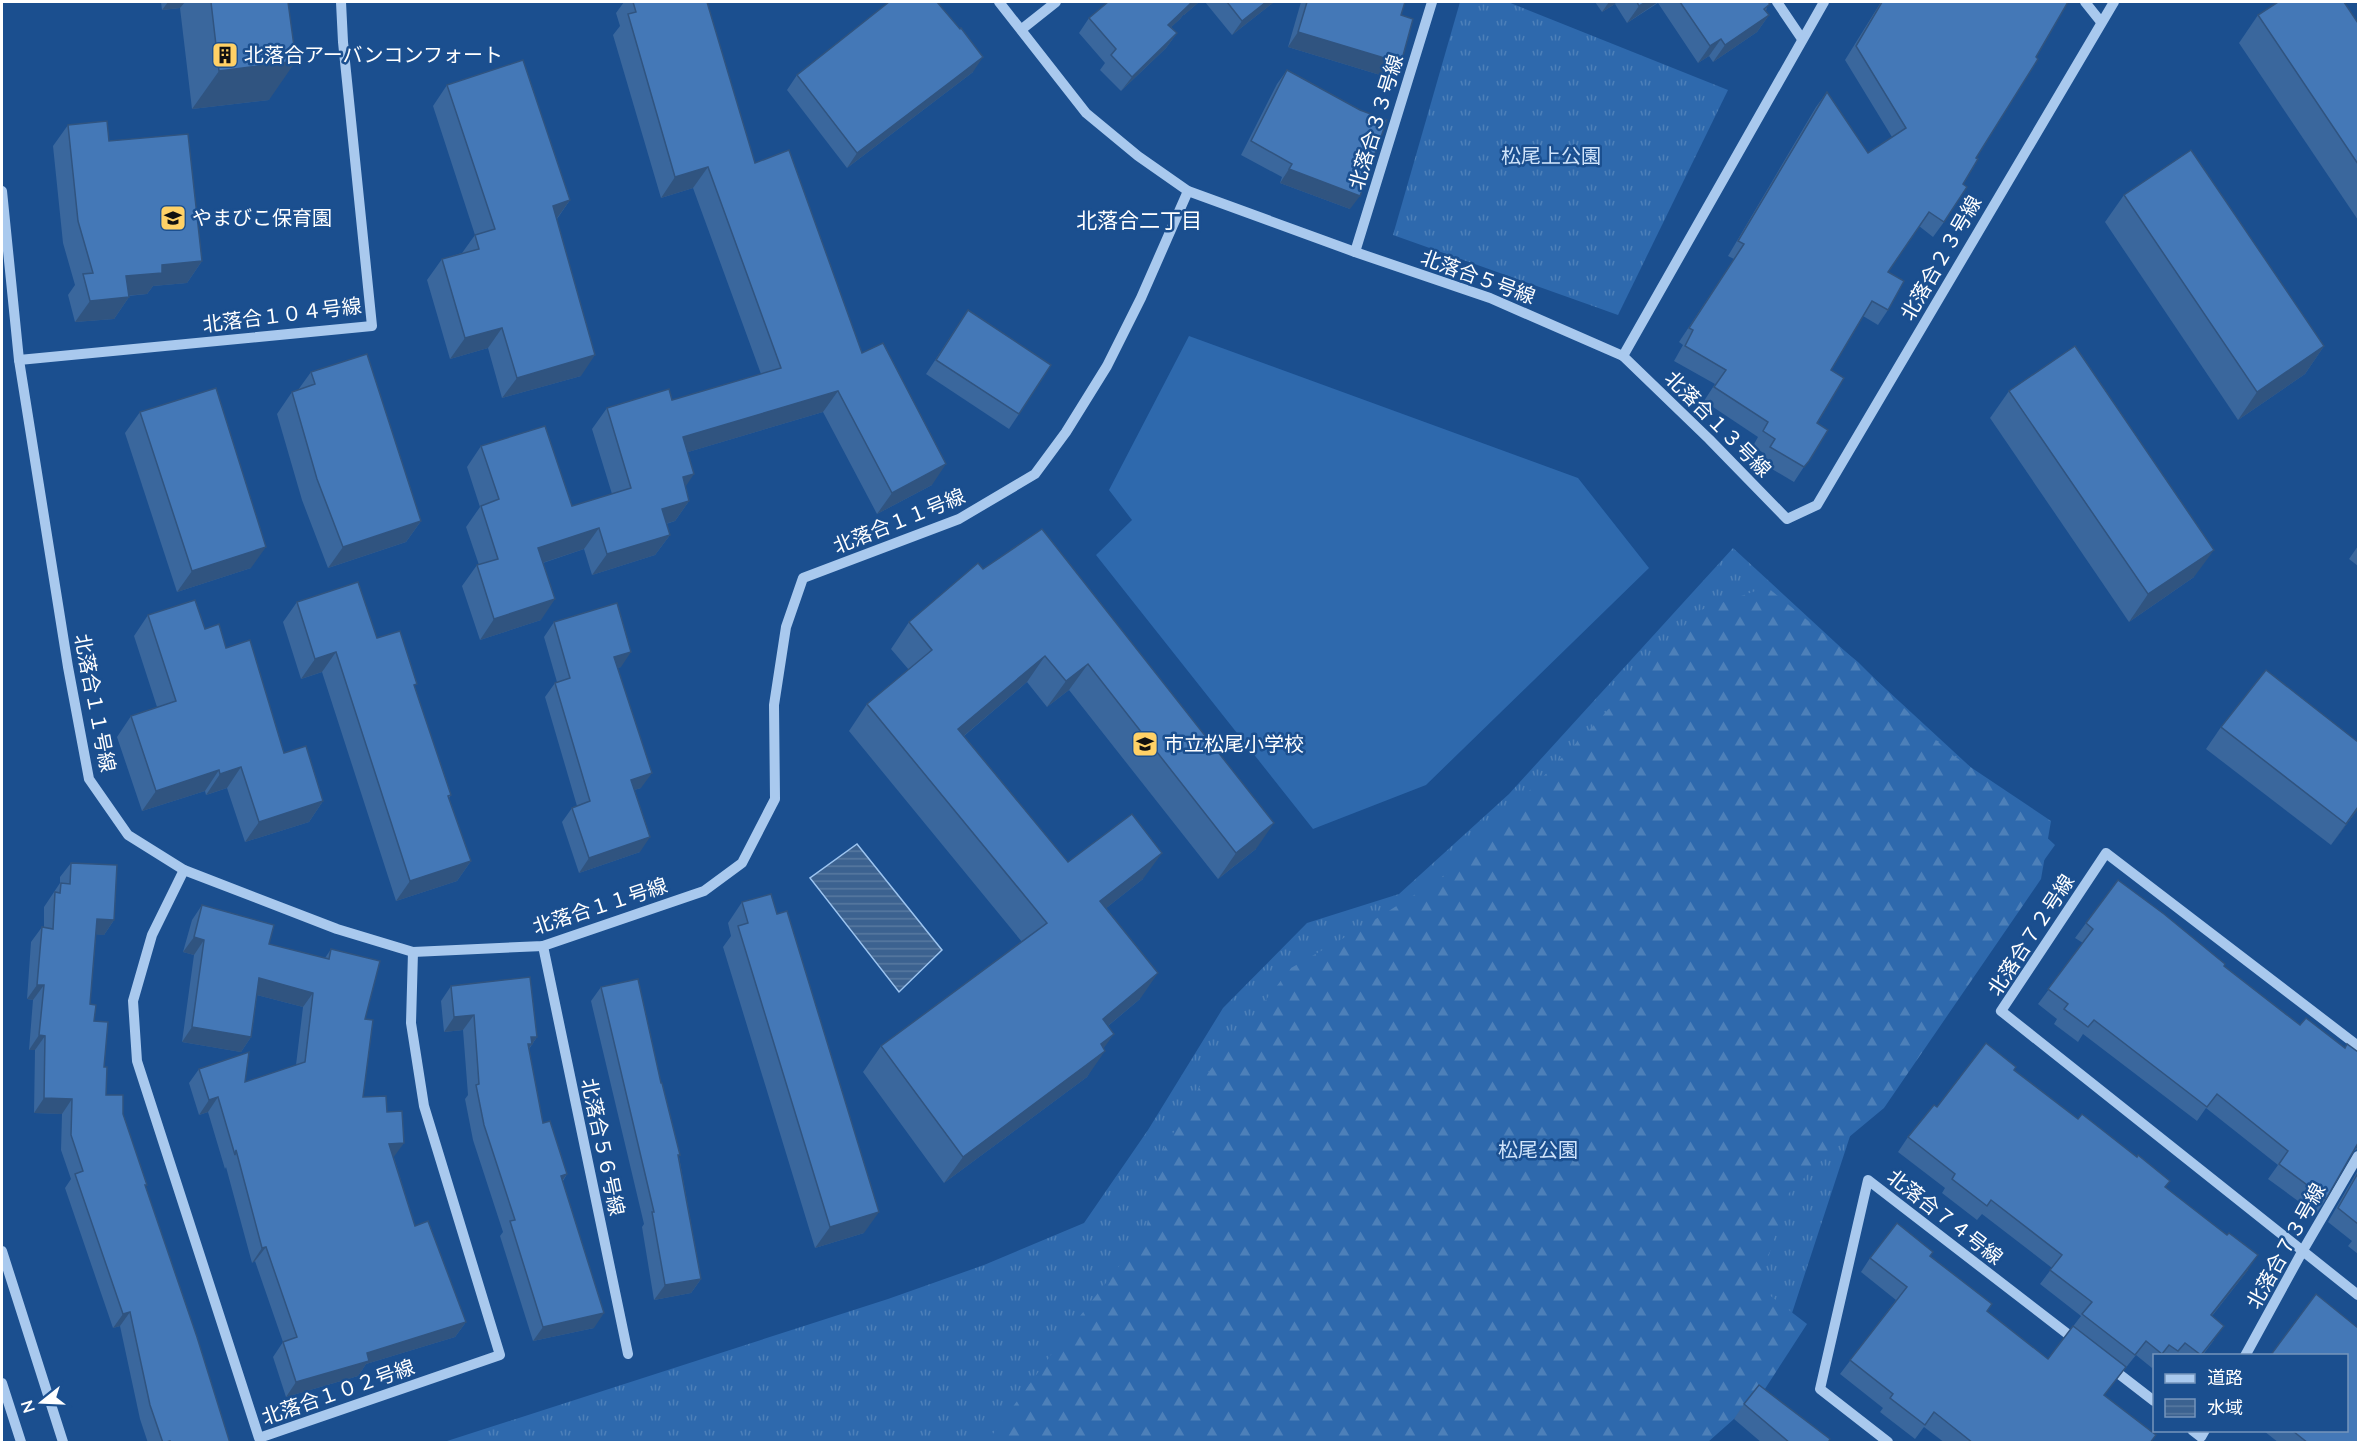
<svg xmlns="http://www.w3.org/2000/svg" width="2360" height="1444" font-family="Lato,'Noto Sans JP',sans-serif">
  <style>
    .grass { fill: url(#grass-tufts) }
    .forest { fill: url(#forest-firs) }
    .pitch { fill: #2e69ad }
    .water { fill: url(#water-rules); stroke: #9cc4f0; stroke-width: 1.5 }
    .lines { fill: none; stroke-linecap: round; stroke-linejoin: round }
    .minor { stroke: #a9c9ee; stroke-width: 10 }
    .wall { fill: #3a679d }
    .shaded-wall { fill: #305480 }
    .building { fill: #4478b7; stroke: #305480; stroke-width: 1.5 }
    .labels { text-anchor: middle; stroke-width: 5; stroke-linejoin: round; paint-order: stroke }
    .poi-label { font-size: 20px; fill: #fff; stroke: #1b4f8f; text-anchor: start }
    .street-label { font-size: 20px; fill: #fff; stroke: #1b4f8f }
    .park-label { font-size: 20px; fill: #cfe3fa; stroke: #1b4f8f }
    .neighbourhood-label { font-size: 21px; fill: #fff; stroke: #1b4f8f }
  </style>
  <defs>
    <pattern id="grass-tufts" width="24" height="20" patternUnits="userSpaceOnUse" patternTransform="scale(1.5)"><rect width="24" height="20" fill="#2e69ad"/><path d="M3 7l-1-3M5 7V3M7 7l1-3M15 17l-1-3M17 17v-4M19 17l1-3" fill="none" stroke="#4d80b9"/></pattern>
    <pattern id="forest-firs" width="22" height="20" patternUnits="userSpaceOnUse" patternTransform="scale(1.5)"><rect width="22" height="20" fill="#2e69ad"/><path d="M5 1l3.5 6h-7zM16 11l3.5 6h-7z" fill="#4d80b9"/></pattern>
    <pattern id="water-rules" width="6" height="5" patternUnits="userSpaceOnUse" patternTransform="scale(1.5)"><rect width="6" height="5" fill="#3c6290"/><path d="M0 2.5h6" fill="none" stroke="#597aa1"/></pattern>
  </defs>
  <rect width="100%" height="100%" fill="#1b4f8f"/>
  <!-- grass -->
  <g class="grass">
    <polygon points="1460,2 1508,2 1728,90 1618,315 1393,235"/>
    <polygon points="1733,548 2055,845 1854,1124 1775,1365 1692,1442 444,1442 888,1299 984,1265 1084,1223 1148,1130 1223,1008 1307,923 1399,894 1509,794"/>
  </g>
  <!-- forest -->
  <polygon class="forest" points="1767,587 1858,662 1948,752 2051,821 2041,879 1884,1108 1825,1157 1788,1194 1759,1287 1807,1324 1761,1395 1708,1442 987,1442 1073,1325 1145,1233 1163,1151 1207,1074 1291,968 1363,927 1446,875 1594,725 1698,611"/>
  <!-- pitch -->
  <polygon class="pitch" points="1189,336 1578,478 1649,568 1426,785 1313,829 1096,555 1132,520 1109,490"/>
  <!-- water -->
  <polygon class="water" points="857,844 942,950 899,992 810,878"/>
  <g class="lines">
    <!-- minor -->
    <g class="minor">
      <polyline points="999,2 1086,113 1138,156 1188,191 1355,252 1490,298 1623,356 1824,2"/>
      <polyline points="1777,2 1802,39"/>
      <polyline points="2085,2 2101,22"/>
      <polyline points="1022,29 1056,2"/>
      <polyline points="2,191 19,360 68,667 89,779 128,835 184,870 337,929 413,952 543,946 704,891 742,863 775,799 774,705 786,627 803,578 959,519 1035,474 1066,432 1107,366 1141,298 1188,191"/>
      <polyline points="1355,252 1432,2"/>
      <polyline points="1623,356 1709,439 1787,519 1817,505 2114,2"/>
      <polyline points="19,360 372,326 343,42 341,2"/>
      <polyline points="184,870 152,935 133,1001 137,1061 259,1438 500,1355 424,1106 411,1023 413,952"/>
      <polyline points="543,946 628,1354"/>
      <polyline points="2358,1046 2106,853 2001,1011 2358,1295"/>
      <polyline points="2,1251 63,1442"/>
      <polyline points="2245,1356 2302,1252 2358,1156"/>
      <polyline points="2110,1367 2154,1401"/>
      <polyline points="2,1383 21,1442"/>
      <polyline points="2192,1430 2201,1437 2205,1430"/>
      <polyline points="1888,1442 1820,1389 1868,1180 2078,1342"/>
    </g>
  </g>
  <!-- wall -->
  <g class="wall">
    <polygon points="161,2 288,2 269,100 192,109 180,8 162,10"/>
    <polygon points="624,2 707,2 755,163 862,353 932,485 877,514 823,412 688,452 685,486 689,501 675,521 666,524 670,535 655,555 592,575 584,549 543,563 541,620 480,640 462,586 477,565 479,565 466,527 480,507 467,467 481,446 572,506 612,494 592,429 607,408 672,400 761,374 693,188 661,198 613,35 620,26 616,13"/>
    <polygon points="1199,2 1184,15 1183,15 1180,19 1171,27 1177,33 1166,48 1121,91 1100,70 1105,63 1079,33 1089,18"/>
    <polygon points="1205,2 1274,2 1232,35"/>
    <polygon points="1301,2 1405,2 1401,15 1390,78 1288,47"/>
    <polygon points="1595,2 1768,2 1766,11 1769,15 1757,32 1713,62 1709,56 1698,63 1658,3 1627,23 1615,4 1602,12"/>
    <polygon points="1881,2 2068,2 1976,158 1944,222 1933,237 1919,226 1888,272 1888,310 1878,325 1863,316 1831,370 1817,423 1828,430 1794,482 1760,462 1765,454 1753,446 1758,437 1704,401 1715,384 1674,361 1683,345 1679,342 1734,259 1728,256 1816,107 1827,92 1868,153 1892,137 1845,60"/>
    <polygon points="2258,15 2358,23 2358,220 2239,43"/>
    <polygon points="1287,70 1350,209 1280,183 1282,177 1241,155 1277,84"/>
    <polygon points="973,72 847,168 787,90 797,75"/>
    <polygon points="447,85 570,200 557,219 581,376 502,398 488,348 450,359 427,280 442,259 462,253 475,235 433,106"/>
    <polygon points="68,125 109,141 202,261 187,283 153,286 147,294 128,296 129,297 114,319 75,322 68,295 75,285 63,243 53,146"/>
    <polygon points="2124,195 2324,346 2305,374 2238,420 2105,222"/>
    <polygon points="968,310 1019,414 1009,429 926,374"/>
    <polygon points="311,372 421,521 406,542 328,568 302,500 277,414 292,392 298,390"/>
    <polygon points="2009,391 2194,577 2129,622 1990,418"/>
    <polygon points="140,412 251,568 177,592 125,433"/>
    <polygon points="1042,529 1256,849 1218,879 1069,690 1047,707 1027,682 964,736 1068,862 1143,879 1105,909 1140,999 1108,1026 1104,1048 1087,1077 944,1183 863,1072 881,1046 1022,942 849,731 867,704 909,670 891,649 909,622 983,569"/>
    <polygon points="2358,546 2358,566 2349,559"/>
    <polygon points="297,602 377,638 415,688 451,795 449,798 471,861 457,881 396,901 322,672 301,679 283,622"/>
    <polygon points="148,615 205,629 226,648 284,753 323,801 309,822 245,842 227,788 206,795 205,791 142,811 117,737 131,716 157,707 134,636"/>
    <polygon points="554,622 621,667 617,668 641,788 634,790 640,852 579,873 562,822 572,808 577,806 545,697 555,683 557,682 544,637"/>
    <polygon points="2221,727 2358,809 2331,845 2206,749"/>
    <polygon points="71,863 114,920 104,935 96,934 90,1004 94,1021 104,1067 106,1095 123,1114 145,1187 230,1443 148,1443 140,1419 120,1326 113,1328 65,1188 71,1179 61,1150 62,1114 34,1113 35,1050 29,1050 33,1000 27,999 31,942 42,927 44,928 44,907 60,883 60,877"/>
    <polygon points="742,902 777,914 864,1233 815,1248 723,947 731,936 728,923"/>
    <polygon points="202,905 269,944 325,958 331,949 365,1019 363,1097 387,1112 394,1158 415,1226 466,1322 455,1337 366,1364 358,1376 286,1397 273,1357 283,1342 255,1261 252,1263 226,1167 225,1169 208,1112 199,1115 189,1083 199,1069 245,1082 296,1065 303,1007 257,995 251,1037 241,1052 182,1042 194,955 183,952 192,920"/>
    <polygon points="2086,923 2224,966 2357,1149 2354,1151 2326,1199 2316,1214 2268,1179 2278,1165 2206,1108 2197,1121 2083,1034 2078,1042 2054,1024 2057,1019 2038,1004 2083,943 2075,938"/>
    <polygon points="451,986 537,1037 529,1049 543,1123 567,1174 563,1181 594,1328 533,1341 500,1236 503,1232 473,1140 465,1099 468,1095 463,1030 444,1032 441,1001"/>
    <polygon points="601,987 661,1083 679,1157 701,1279 691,1293 654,1300 642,1227 644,1224 591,1001"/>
    <polygon points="2014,1070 2165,1187 2248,1270 2212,1316 2214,1340 2202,1356 2154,1356 2154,1365 2152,1368 2136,1355 2104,1395 2151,1443 1945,1443 1924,1427 1915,1439 1880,1412 1883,1408 1840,1374 1896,1300 1861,1272 1870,1258 1930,1256 1987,1311 2048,1359 2081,1316 2040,1284 2052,1268 1982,1214 1977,1220 1942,1193 1945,1188 1898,1152 1908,1137 1937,1107"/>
    <polygon points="2358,1170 2358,1254 2348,1246 2352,1241 2328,1222"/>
    <polygon points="1744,1404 1827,1442 1828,1443 1762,1443 1734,1419"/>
    <polygon points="2264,1431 2346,1431 2358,1443 2279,1443"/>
  </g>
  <!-- shaded-wall -->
  <g class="shaded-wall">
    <polygon points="168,2 185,2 180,8 162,10"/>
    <polygon points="1191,2 1199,2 1184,15 1183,15 1180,19 1158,39 1168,25"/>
    <polygon points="1266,2 1274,2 1232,35 1242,21"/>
    <polygon points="1609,2 1616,2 1615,4 1602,12"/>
    <polygon points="1646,2 1658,2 1627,23 1639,6"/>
    <polygon points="1769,15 1757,32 1713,62 1725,45"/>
    <polygon points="1298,32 1401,63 1390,78 1288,47"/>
    <polygon points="1177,33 1166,48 1121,91 1132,77"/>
    <polygon points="1721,39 1709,56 1698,63 1710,46"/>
    <polygon points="983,57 973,72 847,168 857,153"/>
    <polygon points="296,61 269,100 192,109 219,71"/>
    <polygon points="708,167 693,188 661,198 675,177"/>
    <polygon points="1289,169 1360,196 1350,209 1280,183"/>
    <polygon points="570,200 555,221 553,206"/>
    <polygon points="202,261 187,283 153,286 147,294 111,297 126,276 162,265"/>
    <polygon points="129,297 114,319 75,322 90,301"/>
    <polygon points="502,328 488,348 450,359 465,338"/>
    <polygon points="2324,346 2305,374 2238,420 2257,392"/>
    <polygon points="595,355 581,376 502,398 517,378"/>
    <polygon points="838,391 823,412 668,458 683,437"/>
    <polygon points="946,464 932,485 877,514 892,493"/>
    <polygon points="694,474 680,495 683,477"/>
    <polygon points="689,501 675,521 647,529 662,509"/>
    <polygon points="421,521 406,542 328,568 343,547"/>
    <polygon points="599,528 584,549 524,569 538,548"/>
    <polygon points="670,535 655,555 592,575 607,554"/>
    <polygon points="266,547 251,568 177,592 192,571"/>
    <polygon points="2214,550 2194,577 2129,622 2148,594"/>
    <polygon points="555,599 541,620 480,640 494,619"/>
    <polygon points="336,652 322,672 301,679 315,659"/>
    <polygon points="631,652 621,667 604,672 614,657"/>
    <polygon points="1045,656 1027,682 940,756 958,729"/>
    <polygon points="1088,664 1069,690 1047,707 1066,681"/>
    <polygon points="241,767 227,788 206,795 220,774"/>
    <polygon points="219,770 205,791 142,811 156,791"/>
    <polygon points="652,773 641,788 620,794 631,780"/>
    <polygon points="323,801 309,822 245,842 259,822"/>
    <polygon points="2358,807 2358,809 2331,845 2346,824"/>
    <polygon points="1274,823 1256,849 1218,879 1236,853"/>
    <polygon points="650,837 640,852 579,873 589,858"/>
    <polygon points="1162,853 1143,879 1081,928 1100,901"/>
    <polygon points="471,861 457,881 396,901 410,881"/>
    <polygon points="97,919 114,920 104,935 87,934"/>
    <polygon points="194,937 204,940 194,955 183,952"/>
    <polygon points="1158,973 1140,999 1085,1045 1103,1019"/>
    <polygon points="259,978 313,993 303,1007 249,993"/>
    <polygon points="37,985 44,985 33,1000 27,999"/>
    <polygon points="474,1015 463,1030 444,1032 454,1017"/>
    <polygon points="192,1027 251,1037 241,1052 182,1042"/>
    <polygon points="1114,1034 1098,1056 1105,1051 1087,1077 944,1183 963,1157"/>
    <polygon points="39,1035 45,1036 35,1050 29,1050"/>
    <polygon points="531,1037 537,1037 522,1058"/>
    <polygon points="218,1097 208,1112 199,1115 209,1100"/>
    <polygon points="44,1098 72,1099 62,1114 34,1113"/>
    <polygon points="404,1143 393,1158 389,1144"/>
    <polygon points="567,1174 557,1188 561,1176"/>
    <polygon points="879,1212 864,1233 815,1248 830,1227"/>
    <polygon points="266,1247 255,1261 252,1263 262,1248"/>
    <polygon points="2258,1255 2248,1270 2201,1329 2211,1315"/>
    <polygon points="701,1279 691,1293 654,1300 665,1285"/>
    <polygon points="130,1312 120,1326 113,1328 123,1314"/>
    <polygon points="604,1313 594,1328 533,1341 543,1327"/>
    <polygon points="466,1322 455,1337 366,1364 358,1376 286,1397 296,1382 367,1353"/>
  </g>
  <!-- building -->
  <g class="building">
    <polygon points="211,2 288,2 296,61 219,71"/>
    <polygon points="633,2 707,2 755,163 789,150 862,353 883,343 946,464 892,493 838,391 683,437 694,474 683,477 689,501 662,509 670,535 607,554 599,528 538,548 555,599 494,619 477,565 498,559 481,506 499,499 481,446 545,426 572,506 631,488 607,408 669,389 672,400 781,368 708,167 675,177 628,14 636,12"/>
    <polygon points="889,2 937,2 960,29 961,28 983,57 857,153 797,75"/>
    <polygon points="1108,2 1191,2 1190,4 1168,25 1177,33 1132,77 1111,55 1116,49 1089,18"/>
    <polygon points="1227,2 1266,2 1242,21"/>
    <polygon points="1307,2 1405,2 1401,15 1413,19 1401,63 1298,32"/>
    <polygon points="1637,2 1646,2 1639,6"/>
    <polygon points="1680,2 1768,2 1770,4 1764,9 1769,15 1725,45 1721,39 1710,46"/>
    <polygon points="1882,2 2068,2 2036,57 2038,59 1976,158 1978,159 1963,184 1967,187 1944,222 1929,212 1888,272 1904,281 1888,310 1872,301 1831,370 1844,378 1817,423 1828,430 1809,461 1804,467 1770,447 1775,439 1763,431 1768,422 1714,387 1726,370 1685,346 1693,330 1689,328 1744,244 1738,241 1827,92 1868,153 1906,128 1856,46"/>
    <polygon points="2278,2 2344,2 2358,23 2358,164 2258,15"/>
    <polygon points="523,60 570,200 553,206 595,355 517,378 502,328 465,338 442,259 479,249 475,235 495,229 447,85"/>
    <polygon points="1287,70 1360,110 1387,120 1360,196 1289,169 1292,164 1251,141"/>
    <polygon points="107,121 109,141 188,134 202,261 162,265 162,273 126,276 129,297 90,301 83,274 93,273 78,221 68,125"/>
    <polygon points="2191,150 2324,346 2257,392 2124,195"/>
    <polygon points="968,310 1051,365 1019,414 936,360"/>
    <polygon points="2075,346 2214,550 2148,594 2009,391"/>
    <polygon points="367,354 421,521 343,547 317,479 292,392 315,384 311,372"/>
    <polygon points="216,388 266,547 192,571 140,412"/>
    <polygon points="1042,529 1274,823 1236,853 1088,664 1066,681 1045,656 958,729 1068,862 1132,814 1162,853 1100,901 1158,973 1103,1019 1114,1034 1101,1044 1105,1051 963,1157 881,1046 1047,923 867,704 932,650 909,622 978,563 983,569"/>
    <polygon points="358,582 377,638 400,631 417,684 414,685 451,795 448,796 471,861 410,881 336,652 315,659 297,602"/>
    <polygon points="195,600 205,629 219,624 226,648 250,640 284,753 306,746 323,801 259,822 241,767 220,774 219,770 156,791 131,716 176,701 148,615"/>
    <polygon points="617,603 631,652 614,657 652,773 631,780 650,837 589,858 572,808 590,801 555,683 570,678 554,622"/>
    <polygon points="2266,670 2358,742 2358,807 2346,824 2221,727"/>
    <polygon points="71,863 117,865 114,920 97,919 90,1004 96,1005 94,1021 108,1022 104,1067 107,1067 106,1095 123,1095 123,1114 147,1185 145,1185 197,1337 230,1443 171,1443 170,1441 163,1443 150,1405 130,1312 123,1314 75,1174 83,1171 71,1135 72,1099 44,1098 45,1036 39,1035 44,985 37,985 42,927 53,929 55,892 60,893 61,883 70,884"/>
    <polygon points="2118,880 2164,914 2225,964 2224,966 2300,1025 2306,1018 2345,1048 2347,1044 2358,1052 2358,1143 2326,1199 2279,1164 2288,1151 2217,1094 2207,1107 2094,1020 2088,1027 2064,1009 2068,1004 2048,989 2093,929 2086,923"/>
    <polygon points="771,894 777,914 787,911 879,1212 830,1227 738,926 748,923 742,902"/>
    <polygon points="202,905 274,925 269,944 329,959 331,949 380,961 365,1019 373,1020 363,1097 386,1096 387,1112 402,1111 404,1143 389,1144 415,1226 428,1221 466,1322 367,1353 369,1361 296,1382 283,1342 297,1337 266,1247 262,1248 236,1150 235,1155 218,1097 209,1100 199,1069 249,1052 245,1082 305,1062 313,993 259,978 251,1037 192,1027 204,940 194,937"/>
    <polygon points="530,977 537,1037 531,1037 532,1044 528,1044 543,1123 550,1121 567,1174 561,1176 604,1313 543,1327 510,1221 515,1220 484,1125 476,1085 479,1084 474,1015 454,1017 451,986"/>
    <polygon points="638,979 661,1083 662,1083 680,1155 678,1155 701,1279 665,1285 652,1212 654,1212 601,987"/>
    <polygon points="1986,1043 2016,1067 2014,1070 2078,1119 2082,1114 2137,1157 2138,1155 2170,1181 2165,1187 2227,1235 2229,1233 2258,1255 2211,1315 2224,1326 2201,1355 2185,1343 2178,1351 2169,1345 2162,1354 2146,1341 2135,1355 2082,1314 2092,1302 2050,1270 2062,1255 1991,1200 1987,1206 1952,1179 1955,1174 1908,1137 1934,1105 1937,1107"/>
    <polygon points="2358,1173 2358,1224 2338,1208"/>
    <polygon points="1897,1223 1933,1252 1930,1256 1992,1304 1987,1311 2048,1359 2073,1326 2126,1367 2104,1395 2156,1435 2150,1443 1973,1443 1934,1412 1925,1425 1890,1398 1893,1394 1850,1360 1907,1287 1870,1258"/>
    <polygon points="2316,1294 2358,1328 2358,1443 2308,1443 2293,1431 2346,1431 2346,1356 2270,1356"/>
    <polygon points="1759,1385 1830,1439 1828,1443 1790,1443 1744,1404"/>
  </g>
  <!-- icons -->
  <defs>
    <symbol id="building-square" viewBox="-11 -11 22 22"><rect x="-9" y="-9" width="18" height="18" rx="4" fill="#ffd166" stroke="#1b4f8f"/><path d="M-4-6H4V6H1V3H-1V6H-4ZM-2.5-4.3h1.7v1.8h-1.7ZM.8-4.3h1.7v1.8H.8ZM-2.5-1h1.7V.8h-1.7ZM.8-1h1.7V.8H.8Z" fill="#111"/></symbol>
    <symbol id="school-square" viewBox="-11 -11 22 22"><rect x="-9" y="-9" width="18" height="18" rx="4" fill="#ffd166" stroke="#1b4f8f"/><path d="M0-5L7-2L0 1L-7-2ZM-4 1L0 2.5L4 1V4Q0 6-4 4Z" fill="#111"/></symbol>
  </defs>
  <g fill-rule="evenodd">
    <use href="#building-square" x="210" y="40" width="30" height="30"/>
    <use href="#school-square" x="158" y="203" width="30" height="30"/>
    <use href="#school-square" x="1130" y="729" width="30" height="30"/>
  </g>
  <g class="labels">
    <!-- poi labels -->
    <g class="poi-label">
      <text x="244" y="62">北落合アーバンコンフォート</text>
      <text x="192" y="225">やまびこ保育園</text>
      <text x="1164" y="751">市立松尾小学校</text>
    </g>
    <!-- street labels -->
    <g class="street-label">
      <text transform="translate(1376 122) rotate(-73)" y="7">北落合３３号線</text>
      <text transform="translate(1941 258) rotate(-60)" y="7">北落合２３号線</text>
      <text transform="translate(1478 277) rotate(20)" y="7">北落合５号線</text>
      <text transform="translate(282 315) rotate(-7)" y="7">北落合１０４号線</text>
      <text transform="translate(1718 424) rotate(45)" y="7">北落合１３号線</text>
      <text transform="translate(899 521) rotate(-22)" y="7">北落合１１号線</text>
      <text transform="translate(95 703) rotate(79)" y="7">北落合１１号線</text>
      <text transform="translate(600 906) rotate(-18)" y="7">北落合１１号線</text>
      <text transform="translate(2031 935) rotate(-57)" y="7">北落合７２号線</text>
      <text transform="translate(603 1147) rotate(78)" y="7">北落合５６号線</text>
      <text transform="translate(1945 1217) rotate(38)" y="7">北落合７４号線</text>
      <text transform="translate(2286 1246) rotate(-61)" y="7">北落合７３号線</text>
      <text transform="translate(338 1392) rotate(-19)" y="7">北落合１０２号線</text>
    </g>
    <!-- park labels -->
    <g class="park-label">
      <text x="1551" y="163">松尾上公園</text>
      <text x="1538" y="1157">松尾公園</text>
    </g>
    <!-- neighbourhood labels -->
    <g class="neighbourhood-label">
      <text x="1139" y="228">北落合二丁目</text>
    </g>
  </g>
  <!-- border -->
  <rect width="2360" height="1444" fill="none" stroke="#ffffff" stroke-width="6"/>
  <!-- legend -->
  <rect x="2153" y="1354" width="195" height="78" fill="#1b4f8f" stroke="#7695bc" stroke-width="1.5"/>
  <rect x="2165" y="1374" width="30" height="9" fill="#a9c9ee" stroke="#7695bc" stroke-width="1.5"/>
  <text x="2207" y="1384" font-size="18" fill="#ffffff">道路</text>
  <rect x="2165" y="1399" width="30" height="18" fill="url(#water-rules)" stroke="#7695bc" stroke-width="1.5"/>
  <text x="2207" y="1414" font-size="18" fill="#ffffff">水域</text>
  <!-- north arrow -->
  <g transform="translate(42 1402) rotate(252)" stroke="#1b4f8f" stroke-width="4.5" paint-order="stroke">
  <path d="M0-4.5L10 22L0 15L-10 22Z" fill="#ffffff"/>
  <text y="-9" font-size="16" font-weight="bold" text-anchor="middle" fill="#ffffff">N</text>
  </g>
</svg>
